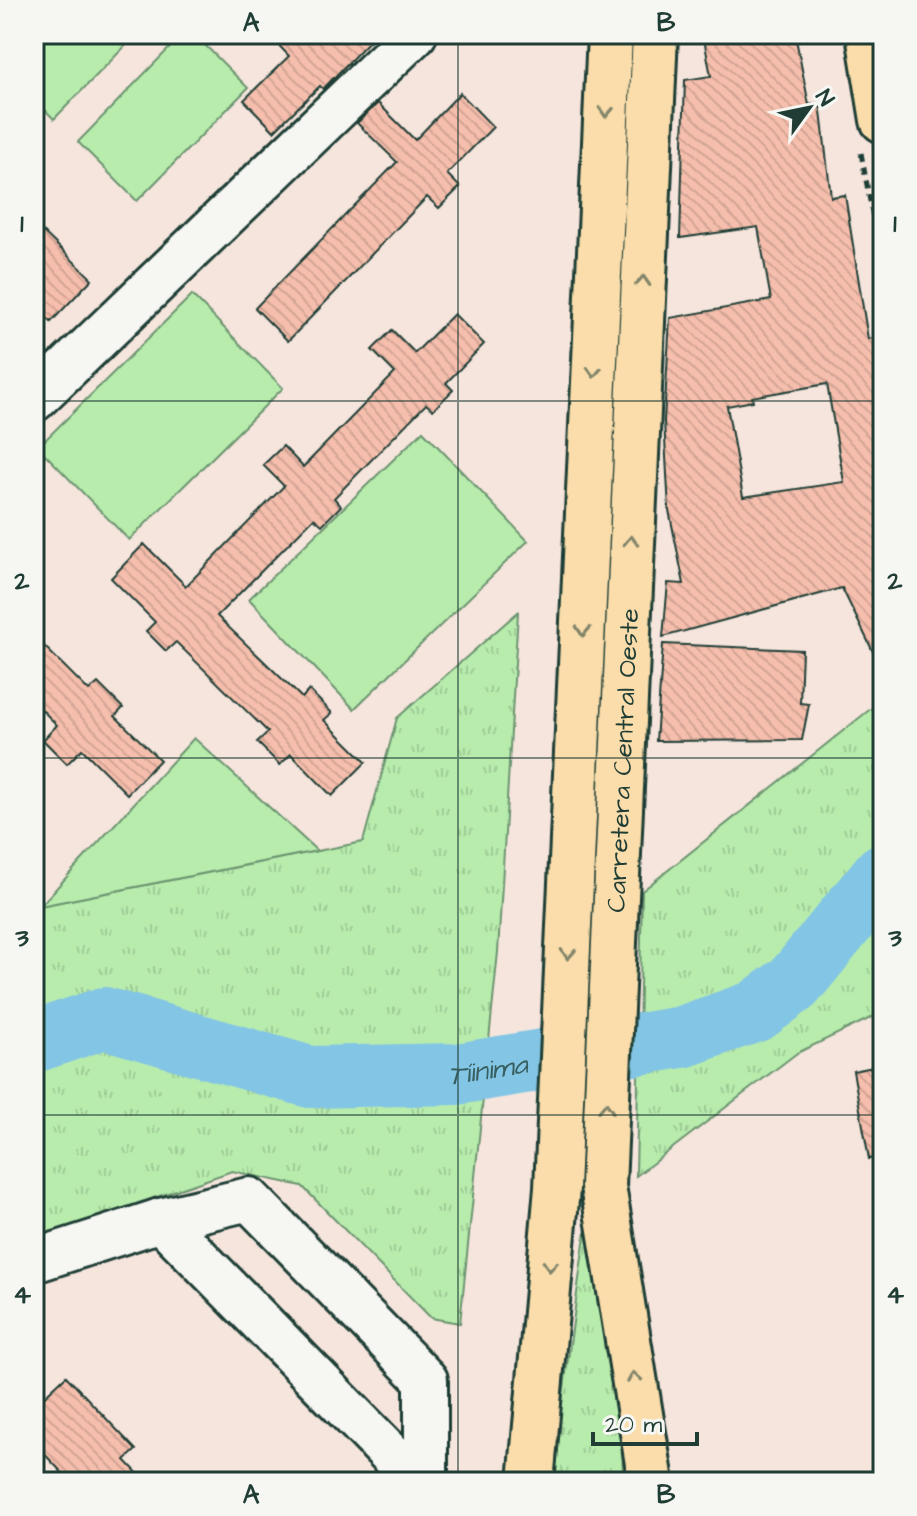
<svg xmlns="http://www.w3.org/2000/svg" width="917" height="1516" font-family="'Architects Daughter',sans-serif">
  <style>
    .grass { fill: url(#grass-tufts); stroke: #6c9470; stroke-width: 2 }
    .green { fill: #b8ecad; stroke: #6c9470; stroke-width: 2 }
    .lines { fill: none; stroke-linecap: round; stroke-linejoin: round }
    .river { stroke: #83c5e4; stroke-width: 62 }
    .building { fill: url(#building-back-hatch); stroke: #1f3d34; stroke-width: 2; fill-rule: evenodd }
    .minor-casing { stroke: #1f3d34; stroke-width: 48 }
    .major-casing { stroke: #1f3d34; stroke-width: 50 }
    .path { stroke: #1f3d34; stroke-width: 5; stroke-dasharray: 8 6; stroke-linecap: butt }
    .minor { stroke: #f6f6f2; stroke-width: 42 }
    .major { stroke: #faddab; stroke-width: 44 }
    .oneway { stroke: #82856a }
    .grid { fill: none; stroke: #1f3d34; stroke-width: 2; stroke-opacity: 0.55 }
    .labels { text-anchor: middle; stroke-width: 8; stroke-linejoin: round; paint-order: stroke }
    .street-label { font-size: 26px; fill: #1f3d34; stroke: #f6f6f2 }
    .water-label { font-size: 28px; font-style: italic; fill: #385f60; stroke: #f6f6f2 }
    .neatline { fill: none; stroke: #1f3d34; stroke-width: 3 }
    .grid-label { font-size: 26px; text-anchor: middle; font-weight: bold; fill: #1f3d34 }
  </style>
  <defs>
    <pattern id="grass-tufts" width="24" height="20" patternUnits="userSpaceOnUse" patternTransform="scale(2)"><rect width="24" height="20" fill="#b8ecad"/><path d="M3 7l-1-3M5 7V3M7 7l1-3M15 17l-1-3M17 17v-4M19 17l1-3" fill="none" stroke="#9ecb95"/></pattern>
    <pattern id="building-back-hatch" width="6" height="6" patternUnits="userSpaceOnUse" patternTransform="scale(2)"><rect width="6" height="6" fill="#f6beac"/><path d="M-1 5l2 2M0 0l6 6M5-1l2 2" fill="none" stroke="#d2a495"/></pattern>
  </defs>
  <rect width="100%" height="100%" fill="#f6e5dd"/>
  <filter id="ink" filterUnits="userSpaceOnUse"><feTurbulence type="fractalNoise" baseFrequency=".0125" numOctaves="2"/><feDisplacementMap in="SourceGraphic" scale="16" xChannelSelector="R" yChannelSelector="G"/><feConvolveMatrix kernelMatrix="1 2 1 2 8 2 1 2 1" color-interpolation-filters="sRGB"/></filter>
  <g filter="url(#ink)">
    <!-- grass -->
    <g class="grass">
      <polygon points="518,612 498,952 460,1323 431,1318 302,1186 232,1171 34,1239 34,911 40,906 363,842 397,718"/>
      <polygon points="883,699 883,1012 797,1053 636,1176 642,891"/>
      <polygon points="586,1228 622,1435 623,1482 551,1482"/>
    </g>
    <!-- green -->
    <g class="green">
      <polygon points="34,34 137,34 54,119 34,99"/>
      <polygon points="183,34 194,34 248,88 137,201 78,142"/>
      <polygon points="192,295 283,388 129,540 38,447"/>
      <polygon points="423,431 528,541 354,709 249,599"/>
      <polygon points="194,738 317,851 40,906"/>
    </g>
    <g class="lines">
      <!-- river -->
      <path class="river" id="s1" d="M34 1042 104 1018 310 1077 457 1074 682 1037 756 1011 794 983 883 874"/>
    </g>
    <!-- building -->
    <g class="building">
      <polygon points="268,34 376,34 323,89 320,86 274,131 244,100 289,56"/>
      <path d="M703 34H795L809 105 820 103 831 197 845 195 868 339 874 338 883 392V672L842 588 663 637 668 583 684 584 669 510 664 421 670 318 771 300 758 227 680 238 685 80 711 76ZM827 384 844 482 743 497 727 406 753 401 752 397Z"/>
      <polygon points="460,93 493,127 447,174 460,187 439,208 427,197 288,341 255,308 397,162 357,123 378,103 415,140"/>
      <polygon points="34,223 92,279 51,322 34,305"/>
      <polygon points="454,314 484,344 446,383 453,390 433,410 426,404 334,498 341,506 322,525 314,518 217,616 302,698 309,690 332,713 324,720 366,762 332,796 291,754 280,765 257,742 268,732 176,642 166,651 146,631 155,622 111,578 144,544 186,586 284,486 263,465 283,446 303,467 395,373 372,350 392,330 415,353"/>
      <polygon points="34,636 89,691 98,683 123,708 115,716 160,760 127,794 82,749 67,764 43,740 57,725 34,702"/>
      <polygon points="663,644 802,650 800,703 809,704 802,740 656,741"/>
      <polygon points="883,1065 883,1157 869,1159 853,1071"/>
      <polygon points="66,1376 136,1450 125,1460 146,1482 71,1482 34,1443 34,1406"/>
    </g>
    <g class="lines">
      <defs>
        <g id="minor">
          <polyline points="34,400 415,34"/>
          <polyline points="161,1220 249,1199 426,1380 426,1482"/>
          <polyline points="34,1261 161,1220 418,1482"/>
        </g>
        <g id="major">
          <polyline points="869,34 883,120"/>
          <polyline points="531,1482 557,1188 610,34"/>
          <path id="s2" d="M651 1482 603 1186 655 34"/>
        </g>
      </defs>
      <!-- minor casing -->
      <use href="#minor" class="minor-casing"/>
      <!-- major casing -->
      <use href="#major" class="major-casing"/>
      <!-- path -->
      <polyline class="path" points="861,153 883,271"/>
      <!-- minor -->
      <use href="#minor" class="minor"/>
      <!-- major -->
      <use href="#major" class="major"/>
    </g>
    <!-- one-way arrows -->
    <defs><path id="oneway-chevron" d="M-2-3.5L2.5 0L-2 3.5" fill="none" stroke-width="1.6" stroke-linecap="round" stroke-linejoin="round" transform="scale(2)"/></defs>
    <g class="oneway">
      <use href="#oneway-chevron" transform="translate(606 112) rotate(93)"/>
      <use href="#oneway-chevron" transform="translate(643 281) rotate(-87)"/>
      <use href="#oneway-chevron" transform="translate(594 372) rotate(93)"/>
      <use href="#oneway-chevron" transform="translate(631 541) rotate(-87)"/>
      <use href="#oneway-chevron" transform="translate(583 631) rotate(93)"/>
      <use href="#oneway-chevron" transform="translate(568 954) rotate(93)"/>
      <use href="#oneway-chevron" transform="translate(606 1108) rotate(-88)"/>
      <use href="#oneway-chevron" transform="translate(550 1266) rotate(94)"/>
      <use href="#oneway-chevron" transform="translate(634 1377) rotate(-100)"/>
    </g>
  </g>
  <!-- grid -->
  <path class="grid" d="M458 34V1482M34 401H883M34 758H883M34 1115H883"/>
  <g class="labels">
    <!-- street labels -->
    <g class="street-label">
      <text dy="9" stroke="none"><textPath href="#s2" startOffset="726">Carretera Central Oeste</textPath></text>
    </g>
    <!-- water labels -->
    <g class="water-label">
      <text dy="10" stroke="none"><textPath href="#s1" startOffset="466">Tíinima</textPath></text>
    </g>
  </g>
  <!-- margin -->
  <rect width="917" height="1516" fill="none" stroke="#f6f6f2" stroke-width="88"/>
  <!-- north arrow -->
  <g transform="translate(809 108) rotate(57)" stroke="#f6f6f2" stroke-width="6" paint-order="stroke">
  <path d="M0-6L14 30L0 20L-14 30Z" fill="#1f3d34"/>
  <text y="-12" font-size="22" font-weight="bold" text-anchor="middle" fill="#1f3d34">N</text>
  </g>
  <!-- scale -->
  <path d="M593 1432v12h104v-12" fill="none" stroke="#1f3d34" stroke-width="4"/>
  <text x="605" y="1432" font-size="24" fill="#1f3d34" stroke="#f6f6f2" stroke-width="6" paint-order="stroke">20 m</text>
  <rect x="44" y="44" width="829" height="1428" class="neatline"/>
  <g class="grid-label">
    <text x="251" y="31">A</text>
    <text x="666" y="31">B</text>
    <text x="22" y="232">1</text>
    <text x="895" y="232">1</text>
    <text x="22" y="589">2</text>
    <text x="895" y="589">2</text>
    <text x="22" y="946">3</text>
    <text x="895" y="946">3</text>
    <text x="22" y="1303">4</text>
    <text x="895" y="1303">4</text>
    <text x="251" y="1503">A</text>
    <text x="666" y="1503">B</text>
  </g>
</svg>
